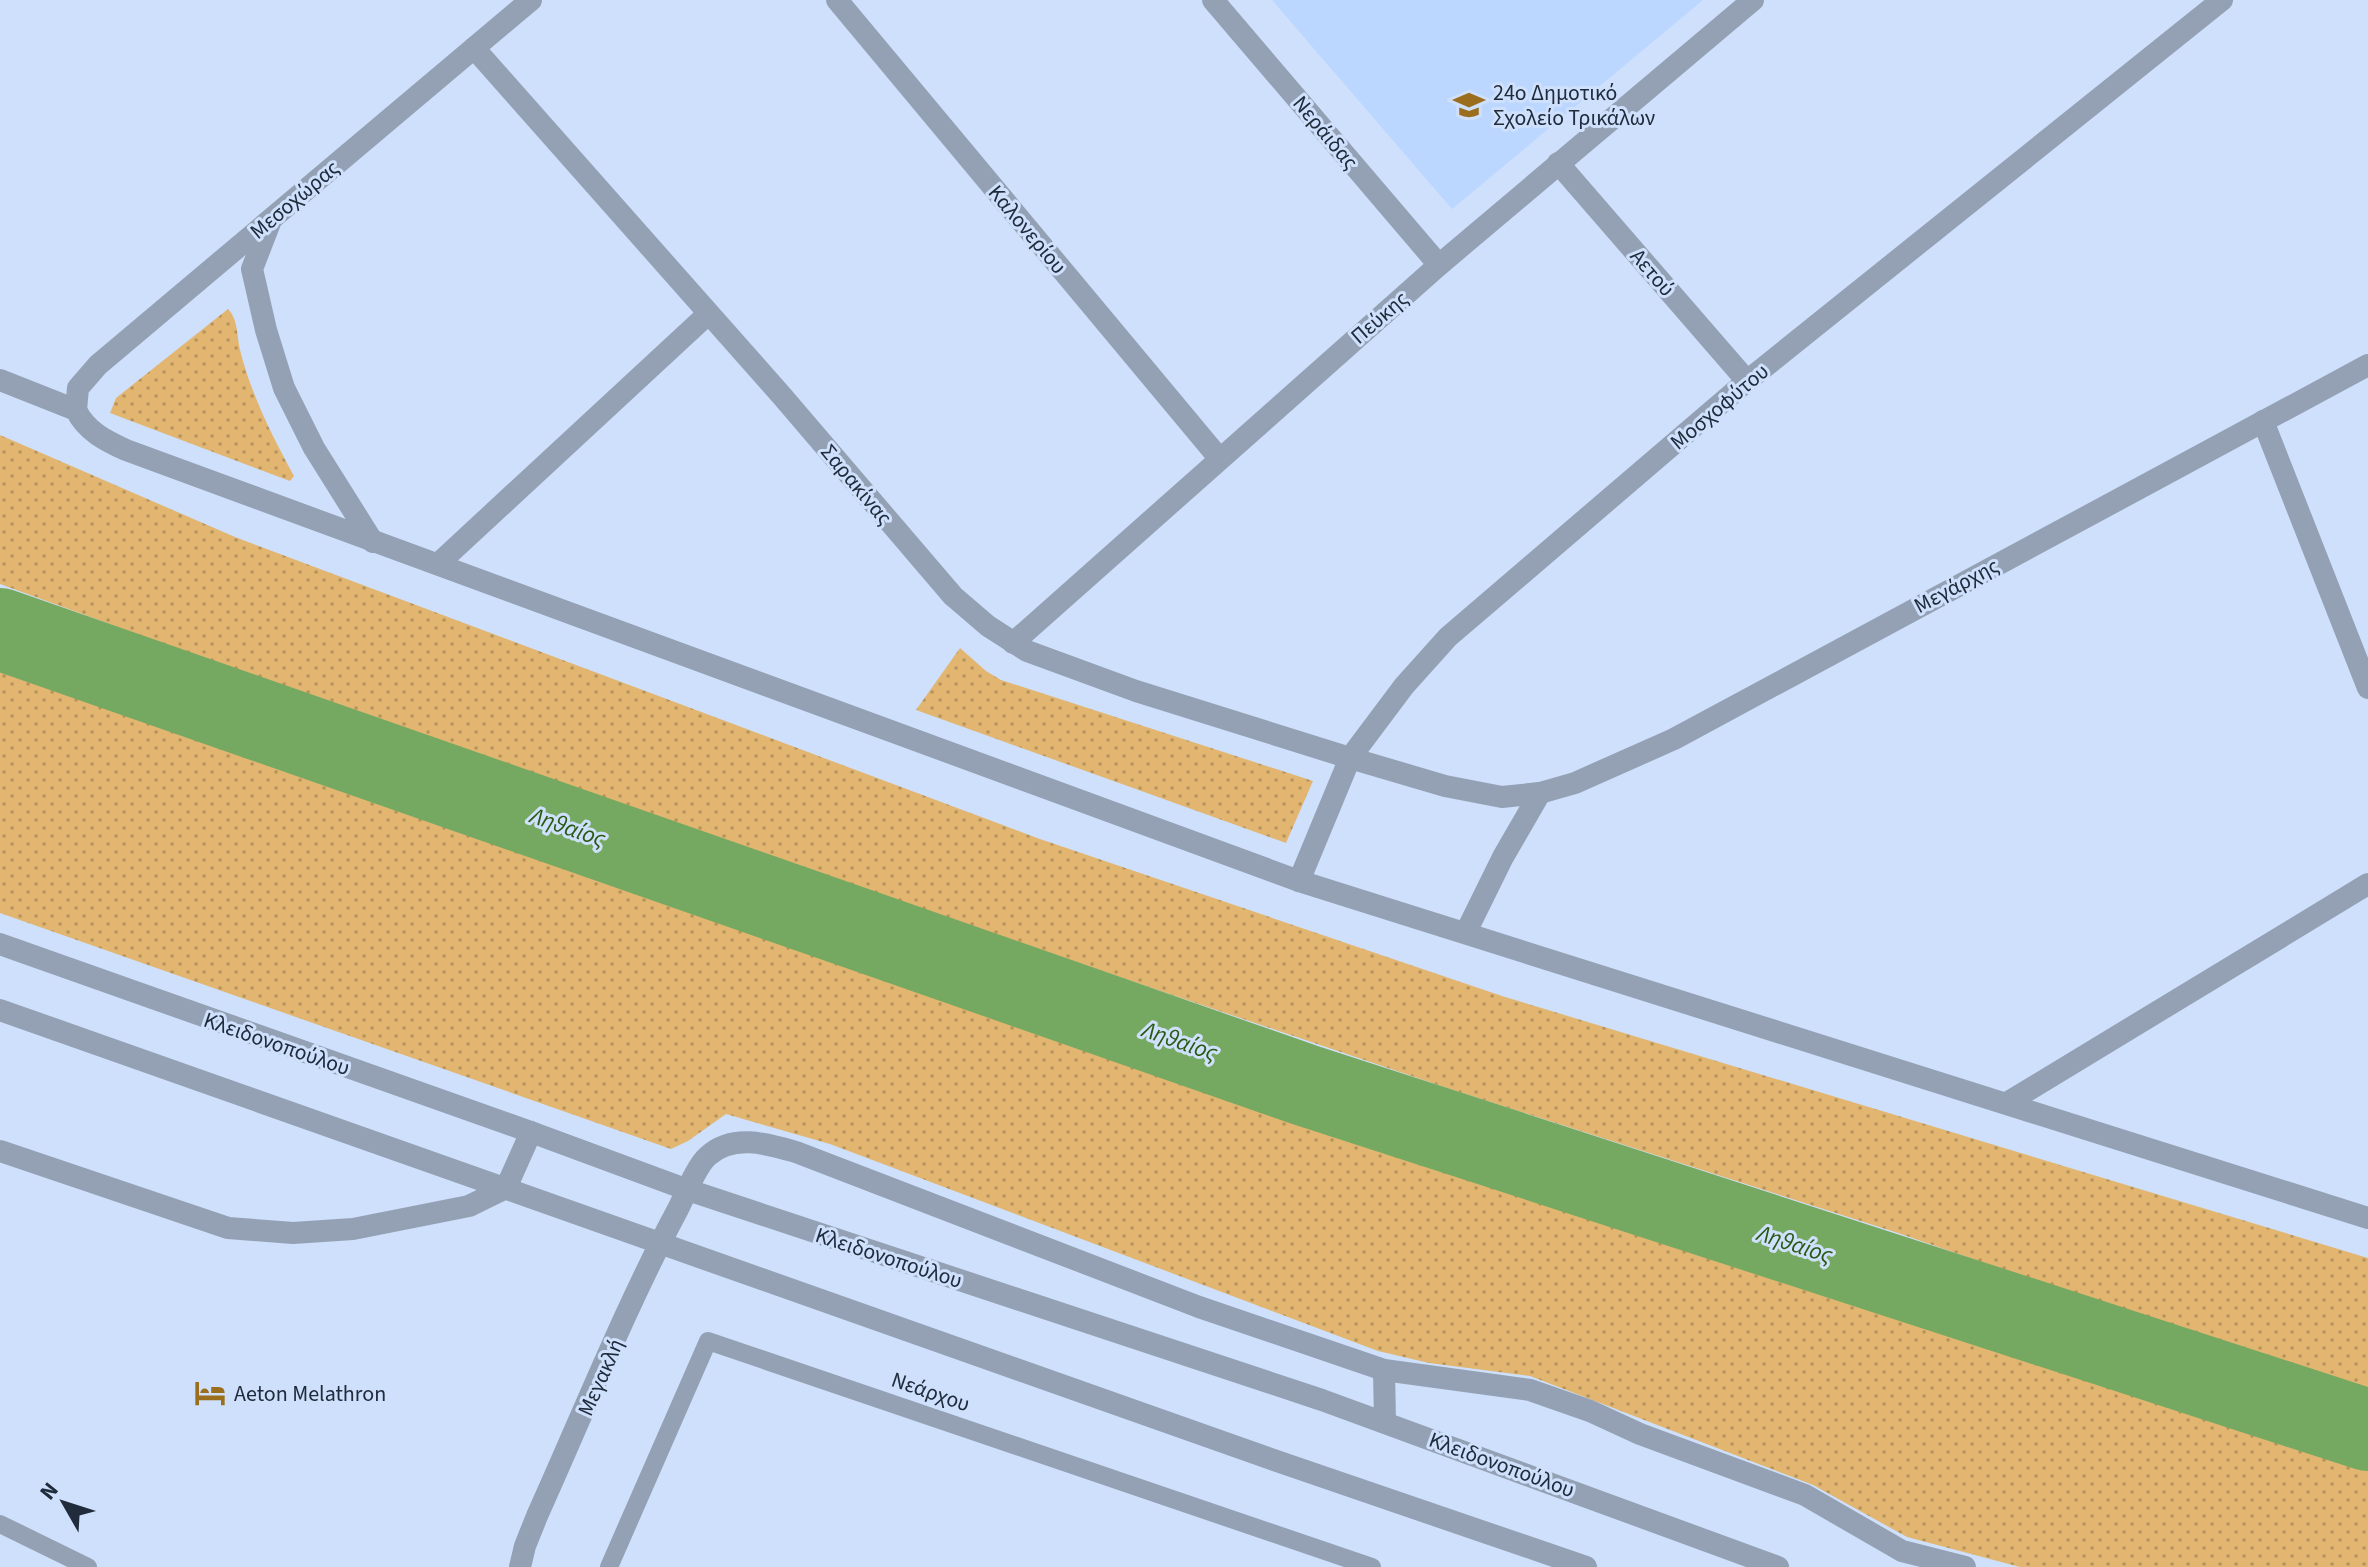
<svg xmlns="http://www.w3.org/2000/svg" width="2368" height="1567" font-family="'Source Sans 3',sans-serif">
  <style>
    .built { fill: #bbd7ff }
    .green { fill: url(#green-dots) }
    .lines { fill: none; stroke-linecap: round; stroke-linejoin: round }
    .river { stroke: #75a961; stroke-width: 82 }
    .service { stroke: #94a1b4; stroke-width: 18 }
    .minor { stroke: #94a1b4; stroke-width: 22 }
    .tertiary { stroke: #94a1b4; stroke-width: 22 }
    .labels { text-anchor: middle; stroke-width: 6; stroke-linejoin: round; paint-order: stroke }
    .poi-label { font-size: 22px; fill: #202b3c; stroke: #cee0fb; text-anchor: start }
    .street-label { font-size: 22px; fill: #202b3c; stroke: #cee0fb }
    .water-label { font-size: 24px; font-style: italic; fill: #295a10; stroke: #cee0fb }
  </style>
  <defs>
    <pattern id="green-dots" width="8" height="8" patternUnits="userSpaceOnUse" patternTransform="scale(2)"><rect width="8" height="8" fill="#e2b671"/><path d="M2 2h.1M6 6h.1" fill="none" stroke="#b7945e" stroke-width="1.8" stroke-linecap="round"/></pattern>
  </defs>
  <rect width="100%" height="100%" fill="#cee0fb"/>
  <!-- built -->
  <polygon class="built" points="1272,0 1703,0 1452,209"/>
  <!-- green -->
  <g class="green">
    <path d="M228 309C238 319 237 336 240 350 251 394 272 436 294 476L290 481 110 413 116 398Z"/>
    <polygon points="0,435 235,537 1037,838 1505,997 2368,1258 2368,1391 2125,1312 1898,1233 1450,1089 670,825 364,717 0,584"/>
    <polygon points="960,648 986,671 1001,680 1313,781 1286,843 916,710"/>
    <polygon points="0,669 1081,1039 1522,1193 2294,1443 2368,1469 2368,1567 2020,1567 1907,1537 1813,1485 1530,1376 1429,1363 1378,1351 830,1144 726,1114 688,1141 671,1149 0,913"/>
  </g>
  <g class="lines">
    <!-- river -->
    <polyline class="river" points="0,629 1305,1085 2368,1430"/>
    <!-- service -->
    <g class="service">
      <polyline points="0,1524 88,1567"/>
      <polyline points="609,1567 708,1341 1372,1567"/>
    </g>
    <!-- minor -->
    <g class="minor">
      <polyline points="837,0 1219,458"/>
      <polyline points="1213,0 1439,265"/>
      <polyline points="474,48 782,396 953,596 988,626 1027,651 1136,691 1350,758 1445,786 1502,797 1540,793 1575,783 1674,739 2368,365"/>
      <polyline points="1558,163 1747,381"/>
      <polyline points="271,220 252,269 266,330 284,388 314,448 373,542"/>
      <path d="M0 380 76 410C86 431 106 441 126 450L1299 881 2368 1218"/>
      <polyline points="76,410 78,388 98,365 531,0"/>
      <polyline points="2263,421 2368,688"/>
      <polyline points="438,564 708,314"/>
      <polyline points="1013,643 1439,265 1753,0"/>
      <polyline points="1299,881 1350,758 1404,686 1448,637 1747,381 2222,0"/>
      <polyline points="1466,932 1503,857 1540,793"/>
      <polyline points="2007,1103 2368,884"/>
      <polyline points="0,1151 228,1228 293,1233 353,1229 469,1206 506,1188 531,1132"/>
      <polyline points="1384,1370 1385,1422"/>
      <path d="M520 1567 525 1546 537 1516C583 1414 625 1308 678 1209 685 1195 697 1165 708 1156 733 1133 768 1144 796 1152L1199 1307 1384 1370 1530 1390 1590 1411 1640 1434 1805 1495 1902 1551 1965 1567"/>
    </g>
    <!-- tertiary -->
    <g class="tertiary">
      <polyline points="0,944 531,1132 688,1190 1322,1400 1778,1567"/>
      <polyline points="0,1010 1271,1459 1586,1567"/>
    </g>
  </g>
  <!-- icons -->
  <defs>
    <symbol id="school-bare" viewBox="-9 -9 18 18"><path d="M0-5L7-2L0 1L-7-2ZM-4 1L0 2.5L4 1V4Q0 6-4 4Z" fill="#9a6e1d" stroke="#cee0fb" stroke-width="2.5" paint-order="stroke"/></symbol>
    <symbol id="hotel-bare" viewBox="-9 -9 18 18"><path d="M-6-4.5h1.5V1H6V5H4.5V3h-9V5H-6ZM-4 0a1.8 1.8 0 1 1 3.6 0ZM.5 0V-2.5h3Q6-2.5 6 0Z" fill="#9a6e1d" stroke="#cee0fb" stroke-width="2.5" paint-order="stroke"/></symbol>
  </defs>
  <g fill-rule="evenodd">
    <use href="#school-bare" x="1447" y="83" width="44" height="44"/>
    <use href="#hotel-bare" x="188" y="1371" width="44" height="44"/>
  </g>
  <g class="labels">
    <!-- poi labels -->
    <g class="poi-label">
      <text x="1493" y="100">24ο Δημοτικό<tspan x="1493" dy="25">Σχολείο Τρικάλων</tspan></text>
      <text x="234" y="1401">Aeton Melathron</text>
    </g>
    <!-- street labels -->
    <g class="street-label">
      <text transform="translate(1326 132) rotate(50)" y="8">Νεράιδας</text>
      <text transform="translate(294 199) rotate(-40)" y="8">Μεσοχώρας</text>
      <text transform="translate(1028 229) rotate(50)" y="8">Καλονερίου</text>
      <text transform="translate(1653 272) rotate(49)" y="8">Αετού</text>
      <text transform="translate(1379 317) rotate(-41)" y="8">Πεύκης</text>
      <text transform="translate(1719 406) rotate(-40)" y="8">Μοσχοφύτου</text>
      <text transform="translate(857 484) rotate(50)" y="8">Σαρακίνας</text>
      <text transform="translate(1956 585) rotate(-28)" y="8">Μεγάρχης</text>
      <text transform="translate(277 1043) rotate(19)" y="8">Κλειδονοπούλου</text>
      <text transform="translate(889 1257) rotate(18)" y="8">Κλειδονοπούλου</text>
      <text transform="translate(600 1377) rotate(-66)" y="8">Μεγακλή</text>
      <text transform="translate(931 1391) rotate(19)" y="8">Νεάρχου</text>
      <text transform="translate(1502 1464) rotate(20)" y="8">Κλειδονοπούλου</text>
    </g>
    <!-- water labels -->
    <g class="water-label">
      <text transform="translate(568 827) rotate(19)" y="8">Ληθαίος</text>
      <text transform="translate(1180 1041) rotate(19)" y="8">Ληθαίος</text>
      <text transform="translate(1795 1244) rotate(18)" y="8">Ληθαίος</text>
    </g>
  </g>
  <!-- north arrow -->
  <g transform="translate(64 1503) rotate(309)" stroke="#cee0fb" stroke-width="6" paint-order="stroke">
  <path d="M0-6L14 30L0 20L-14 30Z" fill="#202b3c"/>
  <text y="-12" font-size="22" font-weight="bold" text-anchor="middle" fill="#202b3c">N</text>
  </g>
</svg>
